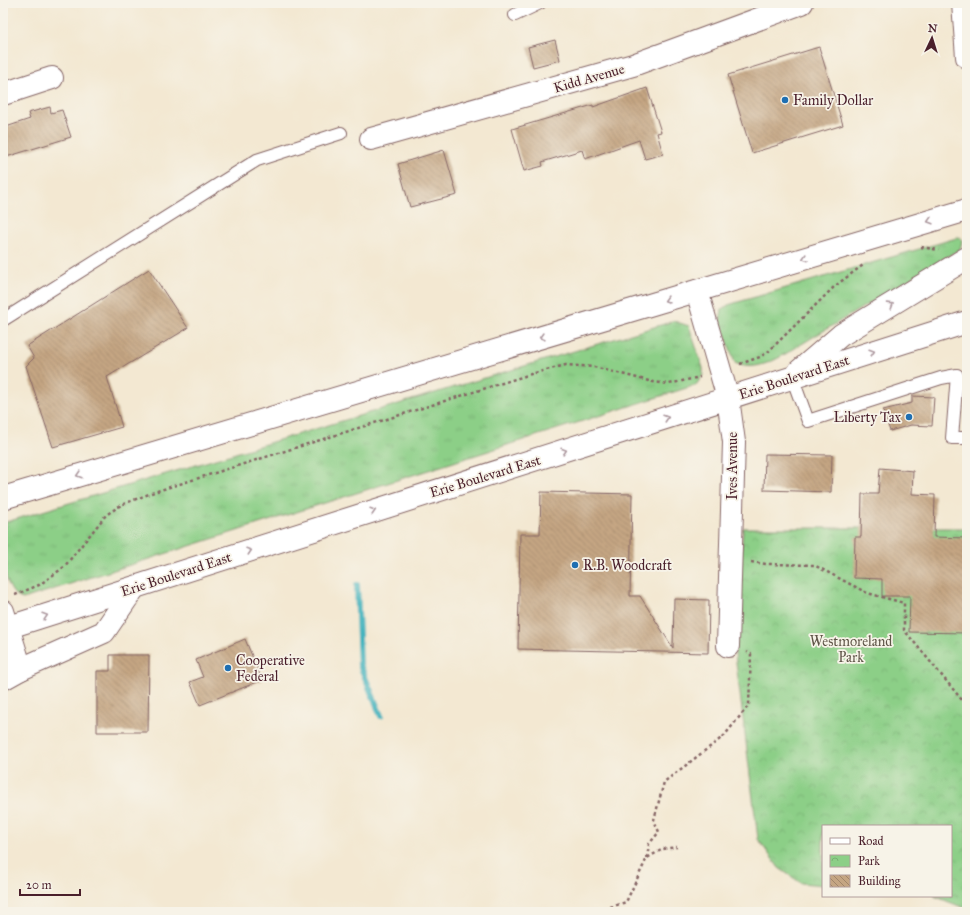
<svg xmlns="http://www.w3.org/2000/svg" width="970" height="915" font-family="'IM FELL Great Primer',serif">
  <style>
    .grass { fill: url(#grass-tufts); stroke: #6b7759 }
    .park { fill: url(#park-crowns); stroke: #6b7759 }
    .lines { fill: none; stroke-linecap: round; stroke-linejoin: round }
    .stream { stroke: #42b2bd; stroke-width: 6 }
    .building { fill: url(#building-back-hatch) }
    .lane-casing { stroke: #856565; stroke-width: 14 }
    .street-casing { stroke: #856565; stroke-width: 24 }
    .secondary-casing { stroke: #856565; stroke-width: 24 }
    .primary-casing { stroke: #856565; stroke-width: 24 }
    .path { stroke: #856565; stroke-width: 2.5; stroke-dasharray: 3 3; stroke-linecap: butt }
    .lane { stroke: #fff; stroke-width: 12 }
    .street { stroke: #fff; stroke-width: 22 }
    .secondary { stroke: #fff; stroke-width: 22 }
    .primary { stroke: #fff; stroke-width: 22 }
    .oneway { stroke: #ae9aa0 }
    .poi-dot { fill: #1f6fb2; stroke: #f7f3e8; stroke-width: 1.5 }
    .labels { text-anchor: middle; stroke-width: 3.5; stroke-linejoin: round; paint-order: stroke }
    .street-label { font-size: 14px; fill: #4a1f2b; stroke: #f7f3e8 }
    .poi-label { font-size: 14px; fill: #4a1f2b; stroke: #f7f3e8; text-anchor: start }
    .park-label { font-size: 14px; fill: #5e5447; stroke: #f7f3e8 }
  </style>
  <defs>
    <pattern id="grass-tufts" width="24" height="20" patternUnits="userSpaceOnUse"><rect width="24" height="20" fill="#8ccf87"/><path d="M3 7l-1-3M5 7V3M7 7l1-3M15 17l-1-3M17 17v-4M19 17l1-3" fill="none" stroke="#7ab175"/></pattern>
    <pattern id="park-crowns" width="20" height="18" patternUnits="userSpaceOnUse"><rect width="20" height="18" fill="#8ccf87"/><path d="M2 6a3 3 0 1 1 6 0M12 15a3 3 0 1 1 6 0" fill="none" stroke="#7ab175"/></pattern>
    <pattern id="building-back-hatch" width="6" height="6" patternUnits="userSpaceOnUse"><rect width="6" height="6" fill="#c5a683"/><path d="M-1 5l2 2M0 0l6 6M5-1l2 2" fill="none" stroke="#a2876b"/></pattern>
  </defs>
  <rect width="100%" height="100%" fill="#f7f3e8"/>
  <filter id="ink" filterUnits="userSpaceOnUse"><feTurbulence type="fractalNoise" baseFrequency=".025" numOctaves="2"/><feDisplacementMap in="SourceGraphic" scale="8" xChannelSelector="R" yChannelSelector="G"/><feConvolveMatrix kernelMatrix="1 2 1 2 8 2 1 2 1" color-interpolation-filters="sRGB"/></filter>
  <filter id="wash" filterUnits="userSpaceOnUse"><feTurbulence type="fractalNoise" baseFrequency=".012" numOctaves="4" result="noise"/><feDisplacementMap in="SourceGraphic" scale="16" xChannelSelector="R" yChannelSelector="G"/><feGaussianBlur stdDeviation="0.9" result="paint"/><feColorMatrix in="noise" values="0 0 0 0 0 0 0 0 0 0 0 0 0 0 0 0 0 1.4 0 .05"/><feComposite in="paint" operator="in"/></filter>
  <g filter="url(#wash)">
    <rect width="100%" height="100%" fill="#f3e8d2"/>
    <!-- grass -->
    <g class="grass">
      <path d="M960 237 962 241 960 249 800 345C782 356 757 374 735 363L720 320 722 310 728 305Z"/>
      <path d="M674 321 689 326 703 368V375L696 385 23 599C0 594 3 543 3 523Z"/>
    </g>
    <!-- park -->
    <polygon class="park" points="743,528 967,528 967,909 934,896 951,896 951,826 823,826 823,885 801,883 779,868 758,839 735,654"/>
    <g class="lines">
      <!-- stream -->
      <polyline class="stream" points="357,585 360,665 381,716"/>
    </g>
    <g id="blocks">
      <!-- building -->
      <g class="building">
        <polygon points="555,40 560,60 533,67 528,47"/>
        <polygon points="819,47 843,125 752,153 728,75"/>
        <polygon points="647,88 661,132 657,133 663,154 645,159 639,140 585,159 582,150 542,162 543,166 524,171 512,129 593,105 593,107"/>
        <polygon points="50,107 51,113 62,110 71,137 3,158 3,128 30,119 28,113"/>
        <polygon points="444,150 457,195 410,207 398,164"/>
        <polygon points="149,269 188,328 107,377 122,427 53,447 26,366 34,358 27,346"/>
        <polygon points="912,396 934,397 932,426 911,425 890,431 883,410 912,403"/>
        <polygon points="765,454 832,455 831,492 764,490"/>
        <polygon points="880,468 913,471 912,494 935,495 934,537 967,538 967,633 909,632 910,596 882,596 882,579 854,578 855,537 861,537 862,494 878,494"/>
        <polygon points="541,492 632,494 630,596 640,596 673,648 674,599 709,600 708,653 518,649 520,534 540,534"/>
        <polygon points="245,639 262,680 200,705 190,682 203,677 196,660"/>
        <polygon points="110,655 149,655 148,732 97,732 97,671 110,671"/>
      </g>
    </g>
  </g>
  <g filter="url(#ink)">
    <use href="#blocks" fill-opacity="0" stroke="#856565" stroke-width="1"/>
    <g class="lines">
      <defs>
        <g id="lane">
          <polyline points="515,15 540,3"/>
          <polyline points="3,320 257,160 341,133"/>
          <polyline points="792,377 808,421 941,378 957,375 952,438 967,438"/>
        </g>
        <g id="street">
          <polyline points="3,94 52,78"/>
          <polyline points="371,139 633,65 802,3"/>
          <polyline points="697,291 728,398 734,442 728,646"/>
        </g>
        <g id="secondary">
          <polyline points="963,3 967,57"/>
          <polyline points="3,611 21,669"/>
          <polyline points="3,679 21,669 104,632 134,588"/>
        </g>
        <g id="primary">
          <polyline points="799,371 841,335 967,258"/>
          <polyline points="3,498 967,210"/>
          <polyline points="3,629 967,322"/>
        </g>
      </defs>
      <!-- lane casing -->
      <use href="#lane" class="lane-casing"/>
      <!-- street casing -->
      <use href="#street" class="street-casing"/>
      <!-- secondary casing -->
      <use href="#secondary" class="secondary-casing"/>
      <!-- primary casing -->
      <use href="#primary" class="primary-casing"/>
      <!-- path -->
      <g class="path">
        <polyline points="921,247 939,250"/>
        <polyline points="740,364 760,357 769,351 835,286 863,265"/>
        <polyline points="751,562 766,564 814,565 867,593 904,603 904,630 967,706"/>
        <polyline points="15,595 39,585 64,567 106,515 121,505 154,492 531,374 566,365 594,367 653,382 669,384 700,377"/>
        <polyline points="647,858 649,844 659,832 654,820 664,782 724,736 749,705 751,654 747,652"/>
        <polyline points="600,912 601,910 626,902 647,858 663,849 677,847"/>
      </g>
      <!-- lane -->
      <use href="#lane" class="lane"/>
      <!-- street -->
      <use href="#street" class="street"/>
      <!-- secondary -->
      <use href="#secondary" class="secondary"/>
      <!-- primary -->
      <use href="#primary" class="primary"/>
    </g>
    <!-- one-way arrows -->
    <defs><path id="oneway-chevron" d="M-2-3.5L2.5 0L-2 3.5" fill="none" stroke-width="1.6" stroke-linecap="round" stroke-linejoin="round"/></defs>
    <g class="oneway">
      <use href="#oneway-chevron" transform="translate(930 221) rotate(164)"/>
      <use href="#oneway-chevron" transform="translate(805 258) rotate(163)"/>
      <use href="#oneway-chevron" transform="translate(667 300) rotate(164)"/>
      <use href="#oneway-chevron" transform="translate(891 305) rotate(-32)"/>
      <use href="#oneway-chevron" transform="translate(542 337) rotate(164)"/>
      <use href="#oneway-chevron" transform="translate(872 352) rotate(-17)"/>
      <use href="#oneway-chevron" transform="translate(666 418) rotate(-18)"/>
      <use href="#oneway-chevron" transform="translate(564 451) rotate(-17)"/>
      <use href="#oneway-chevron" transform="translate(79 475) rotate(163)"/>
      <use href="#oneway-chevron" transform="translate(373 511) rotate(-17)"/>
      <use href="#oneway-chevron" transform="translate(249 551) rotate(-18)"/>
      <use href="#oneway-chevron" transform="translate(45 616) rotate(-17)"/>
    </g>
  </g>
  <!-- markers -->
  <g class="poi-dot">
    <circle cx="785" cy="100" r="4"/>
    <circle cx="909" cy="417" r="4"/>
    <circle cx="575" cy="565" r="4"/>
    <circle cx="228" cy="668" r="4"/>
  </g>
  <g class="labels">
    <!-- street labels -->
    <g class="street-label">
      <text transform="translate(589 78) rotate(-16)" y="5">Kidd Avenue</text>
      <text transform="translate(794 377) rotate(-18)" y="5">Erie Boulevard East</text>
      <text transform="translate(732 466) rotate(-90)" y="5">Ives Avenue</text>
      <text transform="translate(485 476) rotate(-17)" y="5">Erie Boulevard East</text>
      <text transform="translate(176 574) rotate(-18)" y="5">Erie Boulevard East</text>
    </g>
    <!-- poi labels -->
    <g class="poi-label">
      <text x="793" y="105">Family Dollar</text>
      <text x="901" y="422" text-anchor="end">Liberty Tax</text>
      <text x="583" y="570">R.B. Woodcraft</text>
      <text x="236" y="665">Cooperative<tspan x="236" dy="16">Federal</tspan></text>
    </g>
    <!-- park labels -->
    <g class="park-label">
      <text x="851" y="646">Westmoreland<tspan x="851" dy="16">Park</tspan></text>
    </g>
  </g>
  <!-- margin -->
  <rect width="970" height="915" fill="none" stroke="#f7f3e8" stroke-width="16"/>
  <!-- legend -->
  <rect x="822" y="825" width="130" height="72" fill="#f7f3e8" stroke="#b29e9c"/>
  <rect x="830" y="838" width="20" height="6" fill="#ffffff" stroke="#b29e9c"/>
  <text x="858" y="845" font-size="12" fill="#4a1f2b">Road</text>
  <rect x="830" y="855" width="20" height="12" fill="url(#park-crowns)" stroke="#b29e9c"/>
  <text x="858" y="865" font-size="12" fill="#4a1f2b">Park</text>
  <rect x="830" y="875" width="20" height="12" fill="url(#building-back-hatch)" stroke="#b29e9c"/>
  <text x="858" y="885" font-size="12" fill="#4a1f2b">Building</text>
  <!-- north arrow -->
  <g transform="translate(932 38) rotate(4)" stroke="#f7f3e8" stroke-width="3" paint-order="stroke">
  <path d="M0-3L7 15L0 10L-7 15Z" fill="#4a1f2b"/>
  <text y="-6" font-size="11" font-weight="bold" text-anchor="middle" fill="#4a1f2b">N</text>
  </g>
  <!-- scale -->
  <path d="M20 889v6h60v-6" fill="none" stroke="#4a1f2b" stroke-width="2"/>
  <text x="26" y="889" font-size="12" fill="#4a1f2b" stroke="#f7f3e8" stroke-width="3" paint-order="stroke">20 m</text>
</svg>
